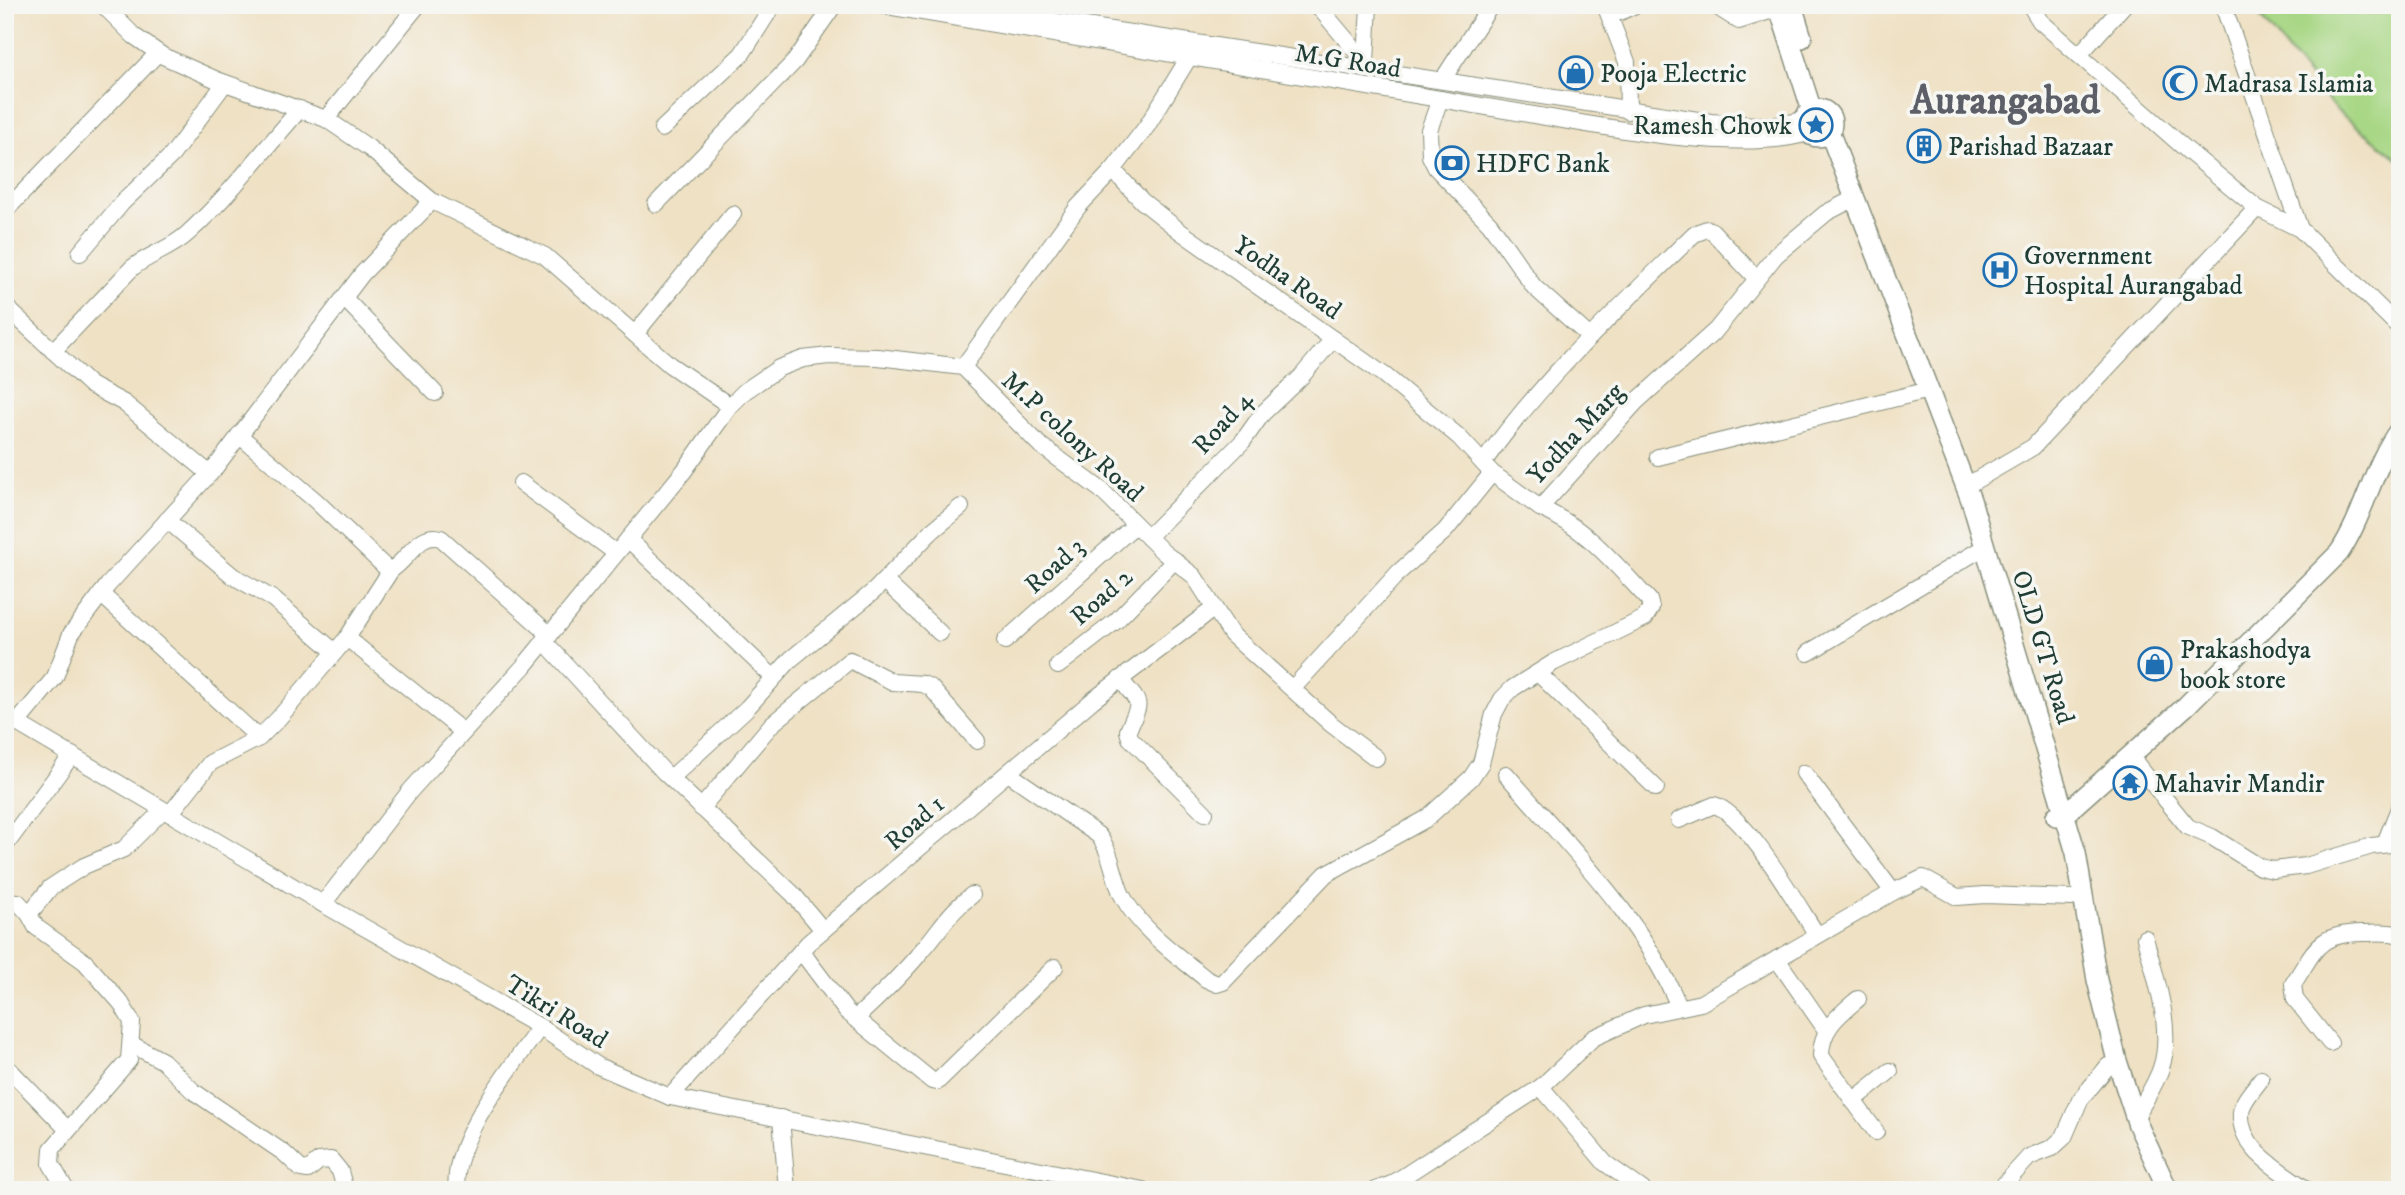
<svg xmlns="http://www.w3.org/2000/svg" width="2405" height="1195" font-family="'IM FELL DW Pica',serif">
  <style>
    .green { fill: #a8d785; stroke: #648a5c; stroke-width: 2 }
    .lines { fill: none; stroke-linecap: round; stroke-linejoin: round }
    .minor-casing { stroke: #878f7c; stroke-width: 18 }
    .major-casing { stroke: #878f7c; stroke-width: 22 }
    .minor { stroke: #fff; stroke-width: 16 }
    .major { stroke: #fff; stroke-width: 19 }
    .labels { text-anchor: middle; stroke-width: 7; stroke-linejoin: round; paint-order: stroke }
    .street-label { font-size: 26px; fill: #1f3d34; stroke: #f6f6f2 }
    .poi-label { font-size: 26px; fill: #1f3d34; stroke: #f6f6f2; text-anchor: start }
    .town-label { font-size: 40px; font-weight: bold; fill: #5d5f68; stroke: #f6f6f2 }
  </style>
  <rect width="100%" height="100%" fill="#f6f6f2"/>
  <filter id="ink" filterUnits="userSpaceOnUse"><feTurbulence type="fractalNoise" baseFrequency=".0143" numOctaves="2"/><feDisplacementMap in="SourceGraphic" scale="14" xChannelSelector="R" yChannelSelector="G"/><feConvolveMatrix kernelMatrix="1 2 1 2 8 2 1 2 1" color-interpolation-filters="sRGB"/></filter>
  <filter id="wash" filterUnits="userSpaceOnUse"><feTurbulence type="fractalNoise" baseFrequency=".00686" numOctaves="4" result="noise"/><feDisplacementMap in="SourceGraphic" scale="28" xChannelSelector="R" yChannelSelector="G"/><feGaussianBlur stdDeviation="1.57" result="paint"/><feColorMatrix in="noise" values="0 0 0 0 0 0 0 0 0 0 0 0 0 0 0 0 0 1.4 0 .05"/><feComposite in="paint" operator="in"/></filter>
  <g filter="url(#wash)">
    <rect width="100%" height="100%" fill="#efe1c4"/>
    <!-- green -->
    <polygon class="green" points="2272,5 2400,5 2400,160 2336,110 2261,18"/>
  </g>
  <g filter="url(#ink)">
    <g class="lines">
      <defs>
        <g id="minor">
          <polyline points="103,5 134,36 163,56 217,80 326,119 369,148 432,201 545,256 670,365 730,406"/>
          <path d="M881 5C1085 41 1289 75 1493 108 1577 121 1728 156 1808 133"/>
          <polyline points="949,5 1711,122 1772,126 1804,120"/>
          <polyline points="1317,5 1371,69"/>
          <polyline points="1605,5 1627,62 1628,111"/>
          <polyline points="1714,5 1739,21 1779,8"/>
          <polyline points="2030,5 2040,21 2188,151 2257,208 2300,229"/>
          <polyline points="2223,5 2300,229 2400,328"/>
          <polyline points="1620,12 1635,5"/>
          <polyline points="2079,55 2124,5"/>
          <polyline points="1188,59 1147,126 1113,170 1142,201 1181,232 1384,375 1459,437 1492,473 1540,508"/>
          <polyline points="1366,62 1369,5"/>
          <polyline points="1443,79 1491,5"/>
          <polyline points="1440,99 1429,130 1430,156 1436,168 1490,224 1534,287 1590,337"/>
          <polyline points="326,119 418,5"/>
          <polyline points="662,129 742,54 773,5"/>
          <polyline points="1113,170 1078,207 963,367 1040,445 1101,490 1163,552 1194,576 1231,634 1331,724 1376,758"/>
          <polyline points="656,204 795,61 834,5"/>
          <polyline points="5,211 158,53"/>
          <polyline points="80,253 122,203 172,155 225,83"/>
          <polyline points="345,299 435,393"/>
          <polyline points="5,306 90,385 124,403 210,474"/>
          <polyline points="635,334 733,214"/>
          <path d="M53 351 132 268C149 254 171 249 187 234 228 197 263 151 300 109"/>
          <path d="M239 435 316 501 385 567 391 570C408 560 419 531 441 538L550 635"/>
          <polyline points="1658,457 1921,392"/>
          <path d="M1483 463C1543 378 1620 307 1694 234L1707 229 1712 231 1756 278"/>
          <polyline points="521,483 616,553"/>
          <polyline points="1966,486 2033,447 2257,208"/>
          <polyline points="167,520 233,576 273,599 335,652"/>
          <polyline points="1148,537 1243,441 1262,414 1301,377 1333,339"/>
          <polyline points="628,539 773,677"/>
          <polyline points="885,581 940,633"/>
          <polyline points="101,594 259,738"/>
          <polyline points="347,638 462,731"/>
          <polyline points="544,641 664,772 793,894 823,930"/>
          <polyline points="1005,641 1135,525"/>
          <polyline points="1808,653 1976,552"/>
          <polyline points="1058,666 1116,621 1175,560"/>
          <polyline points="1538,673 1656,788"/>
          <path d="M1120 679C1144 709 1140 699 1128 731L1130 738 1205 813"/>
          <polyline points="1293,688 1399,572 1445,531 1492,473"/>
          <polyline points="5,716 323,904 540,1027 598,1066 670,1097 1143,1190"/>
          <polyline points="17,723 55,677 71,634 108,585 214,469 362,274 432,201"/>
          <polyline points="2130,756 2188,827 2212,837 2260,867 2273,870 2306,866 2372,846 2400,843"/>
          <path d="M1008 773 1098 835C1112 852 1113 876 1122 895 1139 929 1177 955 1206 979L1217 984 1223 982 1326 874 1426 819 1471 778 1481 763 1494 714 1502 699 1513 688 1553 663 1645 618 1651 608 1649 600C1613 562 1588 529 1540 508L1637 401 1716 330 1776 255 1826 213 1855 198"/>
          <polyline points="1804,773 1893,892"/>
          <path d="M1506 774C1569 847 1642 917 1679 1007"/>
          <polyline points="671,778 747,708 791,659 874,591 932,531 961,507"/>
          <polyline points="701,808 772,724 850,660 893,682 923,684 931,688 977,741"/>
          <polyline points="170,814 210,763 259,738 278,719 347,638 391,570"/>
          <path d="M1679 820 1714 805C1745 813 1798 906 1817 935"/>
          <polyline points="2385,843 2400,806"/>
          <polyline points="5,846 72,755"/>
          <polyline points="5,901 18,902 29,914"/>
          <polyline points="323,904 410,791 524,666 684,471 730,406 745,391 779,368 803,359 829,356 878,357 963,367"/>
          <polyline points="801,951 846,1011 932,1081 937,1082 1055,967"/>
          <polyline points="1777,959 1826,1030"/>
          <path d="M1858 999C1839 1015 1821 1028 1821 1056L1876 1132"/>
          <path d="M855 1019C879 997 903 974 924 948 942 927 949 912 972 895"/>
          <path d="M2330 1043 2295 999 2293 984C2316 949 2317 934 2362 933 2375 933 2387 931 2400 935"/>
          <polyline points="133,1045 163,1061 193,1091 284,1153 301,1169 308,1170 319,1161 331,1160 340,1171 345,1190"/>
          <polyline points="5,1065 68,1130"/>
          <path d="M2261 1079C2254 1089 2242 1101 2241 1112 2238 1150 2282 1171 2307 1190"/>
          <polyline points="1541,1087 1605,1163 1643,1190"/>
          <polyline points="670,1097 808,943 1093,700 1213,609"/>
          <polyline points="1853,1101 1890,1071"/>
          <path d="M2136 1117C2144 1101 2156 1084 2161 1068 2174 1030 2155 975 2145 938"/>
          <polyline points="781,1118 787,1190"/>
          <polyline points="66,1190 51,1164 52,1149 129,1060 132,1022 121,1003 85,962 36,927 29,914 50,888 62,880 84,866 124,849 163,810"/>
          <path d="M457 1190C450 1140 513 1066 540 1027"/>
          <polyline points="1376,1190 1392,1184 1541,1087 1593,1038 1644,1015 1701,1003 1893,892 1923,878 1957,897 1985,895 2072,898"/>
          <polyline points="1999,1190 2029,1157 2052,1148 2064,1137 2080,1100 2108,1066"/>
          <polyline points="2396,1190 2400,1185"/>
        </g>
        <g id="major">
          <polyline points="1778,5 1812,111"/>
          <polyline points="1792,5 1802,38"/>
          <circle cx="1818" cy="123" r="14"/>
          <polyline points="1829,131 1971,500 2076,853 2097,980 2117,1061 2138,1125 2168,1190"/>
          <path d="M2056 816 2065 814 2186 706 2339 553C2365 514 2372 467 2400 429"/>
        </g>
      </defs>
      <!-- minor casing -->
      <use href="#minor" class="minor-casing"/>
      <!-- major casing -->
      <use href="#major" class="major-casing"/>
      <!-- minor -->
      <use href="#minor" class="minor"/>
      <!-- major -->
      <use href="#major" class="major"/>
    </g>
  </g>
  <!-- icons -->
  <defs>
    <symbol id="shop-ring" viewBox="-11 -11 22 22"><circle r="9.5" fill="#f6f6f2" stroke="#1f6fb2" stroke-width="1.5"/><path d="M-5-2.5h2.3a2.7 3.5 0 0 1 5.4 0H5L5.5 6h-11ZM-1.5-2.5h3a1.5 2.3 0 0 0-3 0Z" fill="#1f6fb2"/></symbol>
    <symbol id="mosque-ring" viewBox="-11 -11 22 22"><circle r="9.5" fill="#f6f6f2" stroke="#1f6fb2" stroke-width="1.5"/><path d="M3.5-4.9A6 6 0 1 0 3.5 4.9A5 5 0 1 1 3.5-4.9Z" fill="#1f6fb2"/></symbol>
    <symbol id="sight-ring" viewBox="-11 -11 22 22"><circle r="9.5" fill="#f6f6f2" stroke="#1f6fb2" stroke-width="1.5"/><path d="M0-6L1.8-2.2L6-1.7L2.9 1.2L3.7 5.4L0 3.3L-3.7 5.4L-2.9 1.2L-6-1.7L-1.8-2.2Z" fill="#1f6fb2"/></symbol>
    <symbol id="building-ring" viewBox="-11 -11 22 22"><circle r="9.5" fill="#f6f6f2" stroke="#1f6fb2" stroke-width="1.5"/><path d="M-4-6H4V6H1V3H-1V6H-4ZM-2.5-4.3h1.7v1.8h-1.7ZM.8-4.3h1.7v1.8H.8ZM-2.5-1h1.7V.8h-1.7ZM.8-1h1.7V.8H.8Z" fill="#1f6fb2"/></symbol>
    <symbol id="bank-ring" viewBox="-11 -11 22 22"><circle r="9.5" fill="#f6f6f2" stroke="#1f6fb2" stroke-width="1.5"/><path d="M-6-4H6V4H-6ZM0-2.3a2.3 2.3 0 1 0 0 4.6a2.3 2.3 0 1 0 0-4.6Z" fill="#1f6fb2"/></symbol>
    <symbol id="hospital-ring" viewBox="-11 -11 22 22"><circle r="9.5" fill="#f6f6f2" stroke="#1f6fb2" stroke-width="1.5"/><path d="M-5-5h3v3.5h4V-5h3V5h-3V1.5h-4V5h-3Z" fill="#1f6fb2"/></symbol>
    <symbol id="temple-ring" viewBox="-11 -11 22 22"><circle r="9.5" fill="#f6f6f2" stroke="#1f6fb2" stroke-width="1.5"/><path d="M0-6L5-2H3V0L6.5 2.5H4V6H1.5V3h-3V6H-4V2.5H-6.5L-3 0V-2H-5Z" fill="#1f6fb2"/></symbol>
  </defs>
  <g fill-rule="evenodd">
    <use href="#shop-ring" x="1557" y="54" width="38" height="38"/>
    <use href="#mosque-ring" x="2161" y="64" width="38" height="38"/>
    <use href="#sight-ring" x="1797" y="106" width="38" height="38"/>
    <use href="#building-ring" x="1905" y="127" width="38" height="38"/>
    <use href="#bank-ring" x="1433" y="144" width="38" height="38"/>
    <use href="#hospital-ring" x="1981" y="251" width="38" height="38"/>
    <use href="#shop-ring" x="2136" y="645" width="38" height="38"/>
    <use href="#temple-ring" x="2111" y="764" width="38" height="38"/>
  </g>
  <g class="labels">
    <!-- street labels -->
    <g class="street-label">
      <text transform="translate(1348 60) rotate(9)" y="9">M.G Road</text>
      <text transform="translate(1288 277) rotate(35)" y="9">Yodha Road</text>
      <text transform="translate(1222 422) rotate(-48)" y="9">Road 4</text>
      <text transform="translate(1575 433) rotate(-47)" y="9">Yodha Marg</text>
      <text transform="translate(1073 436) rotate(42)" y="9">M.P colony Road</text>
      <text transform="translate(1054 565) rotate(-42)" y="9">Road 3</text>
      <text transform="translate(1101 596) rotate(-41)" y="9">Road 2</text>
      <text transform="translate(2044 647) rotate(73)" y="9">OLD GT Road</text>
      <text transform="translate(914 822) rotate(-41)" y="9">Road 1</text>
      <text transform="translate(557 1011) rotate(32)" y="9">Tikri Road</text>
    </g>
    <!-- poi labels -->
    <g class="poi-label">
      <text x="1600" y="82">Pooja Electric</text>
      <text x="2204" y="92">Madrasa Islamia</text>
      <text x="1792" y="134" text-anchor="end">Ramesh Chowk</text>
      <text x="1948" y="155">Parishad Bazaar</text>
      <text x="1476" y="172">HDFC Bank</text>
      <text x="2024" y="264">Government<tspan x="2024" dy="30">Hospital Aurangabad</tspan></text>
      <text x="2180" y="658">Prakashodya<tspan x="2180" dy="30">book store</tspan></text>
      <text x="2154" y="792">Mahavir Mandir</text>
    </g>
    <!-- town labels -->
    <g class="town-label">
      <text x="2005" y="113">Aurangabad</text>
    </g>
  </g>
  <!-- margin -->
  <rect width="2405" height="1195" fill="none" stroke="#f6f6f2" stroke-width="28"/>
</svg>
